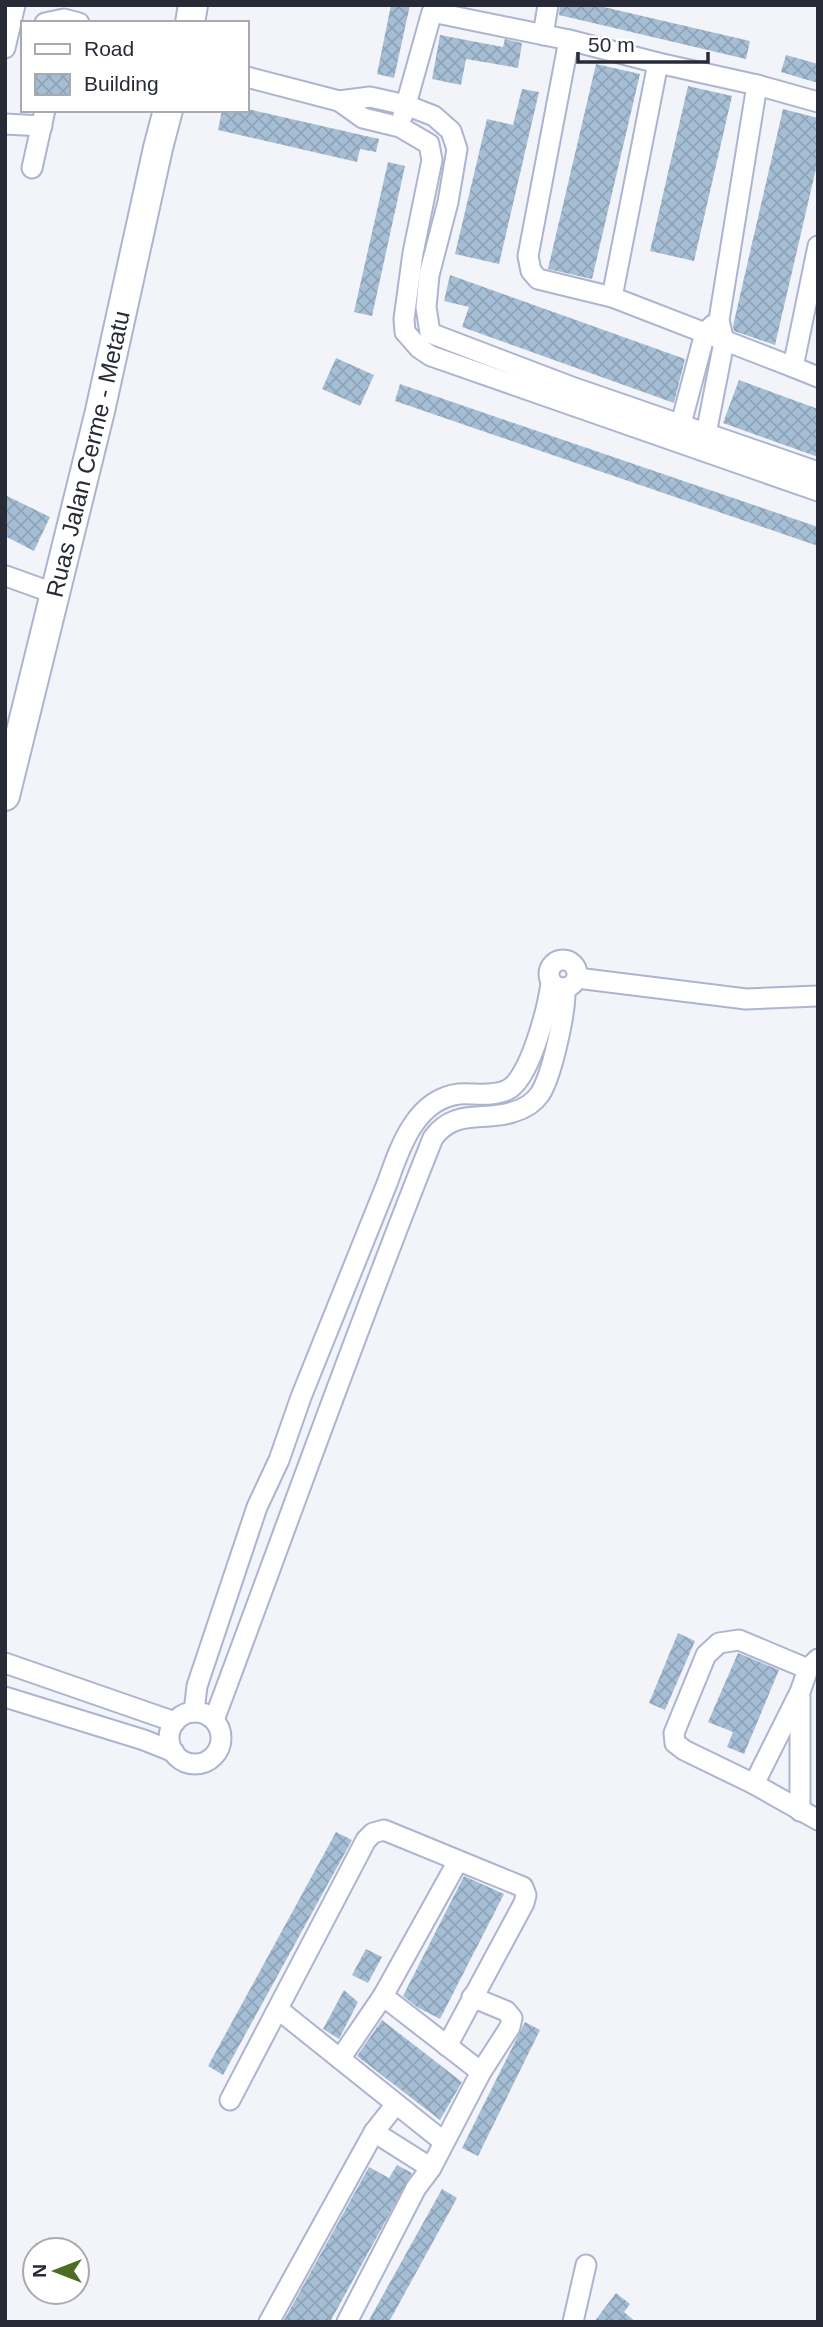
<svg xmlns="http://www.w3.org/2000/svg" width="823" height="2327" font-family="Helvetica,sans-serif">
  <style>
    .building { fill: url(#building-cross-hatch) }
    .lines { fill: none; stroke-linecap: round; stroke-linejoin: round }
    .street-casing { stroke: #acb4d0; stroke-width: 23 }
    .secondary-casing { stroke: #acb4d0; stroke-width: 32 }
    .street { stroke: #fff; stroke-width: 19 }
    .secondary { stroke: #fff; stroke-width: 28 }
    .labels { text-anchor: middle; stroke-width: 7; stroke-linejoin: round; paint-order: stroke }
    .street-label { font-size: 24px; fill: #282b36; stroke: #fff }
  </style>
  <defs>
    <pattern id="building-cross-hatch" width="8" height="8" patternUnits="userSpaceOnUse" patternTransform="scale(1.75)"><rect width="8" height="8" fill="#a5bed4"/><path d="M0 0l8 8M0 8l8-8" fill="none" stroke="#8ea3b7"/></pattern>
  </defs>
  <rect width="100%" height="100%" fill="#f3f4fa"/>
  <!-- building -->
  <g class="building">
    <polygon points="391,5 410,5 394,78 377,74"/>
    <polygon points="560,5 595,5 750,41 746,59 559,15"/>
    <polygon points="440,35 503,47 505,39 522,43 518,68 466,59 461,85 432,79"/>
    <polygon points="786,55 818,64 818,83 781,72"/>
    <polygon points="596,64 640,74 592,279 548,269"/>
    <polygon points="688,86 732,96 694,261 650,251"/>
    <polygon points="522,89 539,92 499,264 455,254 487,119 513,125"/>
    <polygon points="783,109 818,118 818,160 775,345 734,331 733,326"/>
    <polygon points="222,110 252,110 379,139 376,152 360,149 357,162 218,130"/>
    <polygon points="388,162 405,166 372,316 354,312"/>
    <polygon points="450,275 685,359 674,403 462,327 469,307 444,301"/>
    <polygon points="336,358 374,375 360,406 322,389"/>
    <polygon points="739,380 818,409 818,457 723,423"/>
    <polygon points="400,384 818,527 818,546 395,401"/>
    <polygon points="5,495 50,517 34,551 5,536"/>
    <polygon points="678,1633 695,1641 665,1710 649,1703"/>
    <polygon points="738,1653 779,1670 744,1754 727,1747 733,1732 708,1722"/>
    <polygon points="336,1832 352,1840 223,2075 208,2066"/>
    <polygon points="464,1876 504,1894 440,2019 417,2007 403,1996"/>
    <polygon points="366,1949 382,1957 368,1983 352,1975"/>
    <polygon points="344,1990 358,2002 339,2039 323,2029"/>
    <polygon points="382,2020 462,2082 440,2120 357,2056"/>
    <polygon points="525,2022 540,2030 478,2156 462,2148"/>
    <polygon points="397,2165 412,2173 330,2322 283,2322 369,2167 389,2178"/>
    <polygon points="442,2189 457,2198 389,2322 368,2322"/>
    <polygon points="616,2293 630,2304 624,2312 636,2322 594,2322"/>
  </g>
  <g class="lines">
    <defs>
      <g id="street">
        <polyline points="45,23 64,19 79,23"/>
        <polyline points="543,35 548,5"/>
        <polyline points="5,48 15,5"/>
        <polyline points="247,77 339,101 363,118 400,127 429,144 432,160 413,253 404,319 405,332 419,348 431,356 818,491"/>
        <polyline points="757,85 658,63 612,297 793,367"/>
        <polyline points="339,101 370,97 406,105 434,116 451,131 457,149 448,202 429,275 426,307 430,333 569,386 818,472"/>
        <polyline points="403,115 432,12 569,40"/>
        <polyline points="5,124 42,126"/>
        <polyline points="32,168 45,110"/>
        <polyline points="818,246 793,367 818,377"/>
        <polyline points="612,297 538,279 531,271 528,256 569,40 658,63"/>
        <polyline points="678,435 705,333 713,325"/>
        <polyline points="702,445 706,434 724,342 719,320 757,85 818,102"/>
        <polyline points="6,576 56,594"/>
        <circle cx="563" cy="974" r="14"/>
        <polyline points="577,978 746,999 818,996"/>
        <polyline points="5,1663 175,1722"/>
        <polyline points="808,1669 739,1640 719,1643 706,1655 674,1733 675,1743 684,1750 754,1784 818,1820"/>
        <polyline points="5,1697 144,1740 174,1752"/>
        <polyline points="800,1697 800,1811"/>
        <path d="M194 1712 197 1686 257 1507 279 1460 301 1397 388 1181C400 1147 416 1099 459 1094 474 1093 493 1097 507 1090 530 1080 548 1006 551 983"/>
        <circle cx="195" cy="1738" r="26"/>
        <path d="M214 1720C287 1526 356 1330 433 1138 455 1108 483 1122 513 1112 524 1109 533 1104 540 1094 552 1075 566 1012 565 988"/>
        <polyline points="754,1784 800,1692 808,1669 818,1659"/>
        <polyline points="383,1996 481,2072"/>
        <polyline points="279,2010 444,2142"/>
        <polyline points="340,2059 383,1996 458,1861"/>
        <polyline points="230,2100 366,1840 373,1833 384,1830 523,1887 526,1895 524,1903 447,2046"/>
        <polyline points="374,2132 396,2104"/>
        <polyline points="431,2168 481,2072 510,2027 512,2018 506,2011 472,1997"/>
        <polyline points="269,2322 374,2132 431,2168 416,2188 347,2322"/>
        <polyline points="573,2322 586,2265"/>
      </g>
      <g id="secondary">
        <polyline points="190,23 193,5"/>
        <path id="s1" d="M5 796 100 411 158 148 168 110"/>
      </g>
    </defs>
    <!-- street casing -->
    <use href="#street" class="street-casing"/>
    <!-- secondary casing -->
    <use href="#secondary" class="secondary-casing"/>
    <!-- street -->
    <use href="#street" class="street"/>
    <!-- secondary -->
    <use href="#secondary" class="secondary"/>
  </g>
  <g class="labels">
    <!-- street labels -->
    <g class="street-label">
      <text dy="8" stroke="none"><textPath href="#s1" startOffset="352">Ruas Jalan Cerme - Metatu</textPath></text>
    </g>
  </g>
  <!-- border -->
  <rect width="823" height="2327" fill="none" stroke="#282b36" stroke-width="14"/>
  <!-- legend -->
  <rect x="21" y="21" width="228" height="91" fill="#ffffff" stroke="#a9aaaf" stroke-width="2"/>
  <rect x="35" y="44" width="35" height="10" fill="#ffffff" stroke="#a9aaaf" stroke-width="2"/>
  <text x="84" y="56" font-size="21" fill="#282b36">Road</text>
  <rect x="35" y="74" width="35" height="21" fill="url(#building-cross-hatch)" stroke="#a9aaaf" stroke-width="2"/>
  <text x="84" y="91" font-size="21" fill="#282b36">Building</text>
  <!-- north arrow -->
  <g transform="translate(56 2271) rotate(270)"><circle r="33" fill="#ffffff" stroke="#a9aaaf" stroke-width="2"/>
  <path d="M0-5L12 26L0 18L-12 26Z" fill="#4d6d23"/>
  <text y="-10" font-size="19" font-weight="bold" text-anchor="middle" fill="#282b36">N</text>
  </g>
  <!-- scale -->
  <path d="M578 52v10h130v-10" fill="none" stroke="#282b36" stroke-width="3.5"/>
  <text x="588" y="52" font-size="21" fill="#282b36" stroke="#ffffff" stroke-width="5" paint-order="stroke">50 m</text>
</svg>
